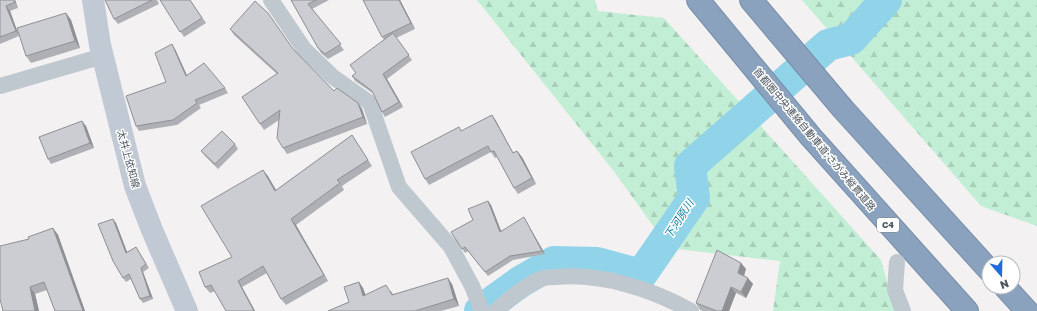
<svg xmlns="http://www.w3.org/2000/svg" width="1037" height="311" font-family="'Golos Text','Noto Sans JP',sans-serif">
  <style>
    .forest { fill: url(#forest-firs) }
    .lines { fill: none; stroke-linecap: round; stroke-linejoin: round }
    .river { stroke: #91d4ea; stroke-width: 32 }
    .motorway-casing { stroke: #768da9; stroke-width: 24 }
    .minor { stroke: #c0c8cf; stroke-width: 16 }
    .secondary { stroke: #c0c9d4; stroke-width: 22 }
    .motorway { stroke: #8ba2be; stroke-width: 22 }
    .wall { fill: #afb0b5 }
    .shaded-wall { fill: #8e9094 }
    .building { fill: #cbcdd3; stroke: #8e9094 }
    .labels { text-anchor: middle; stroke-width: 3; stroke-linejoin: round; paint-order: stroke }
    .shield { fill: #fff; stroke: #80878e; stroke-width: 1 }
    .shield-label { font-size: 9px; font-weight: bold; fill: #49545e }
    .street-label { font-size: 10px; fill: #49545e; stroke: #fff }
    .water-label { font-size: 11px; font-style: italic; fill: #127da1; stroke: #fff }
  </style>
  <defs>
    <pattern id="forest-firs" width="22" height="20" patternUnits="userSpaceOnUse"><rect width="22" height="20" fill="#c2eed5"/><path d="M5 1l3.5 6h-7zM16 11l3.5 6h-7z" fill="#a8ceb9"/></pattern>
  </defs>
  <rect width="100%" height="100%" fill="#f3f1f1"/>
  <!-- forest -->
  <g class="forest">
    <polygon points="477,0 595,0 598,11 664,18 881,260 895,311 773,311 780,261 669,248 613,170"/>
    <polygon points="802,0 1037,0 1037,226 981,206"/>
  </g>
  <g class="lines">
    <!-- river -->
    <polyline class="river" points="480,311 520,282 554,262 597,263 641,275 694,198 690,166 828,45 851,39 886,0"/>
    <defs>
      <g id="motorway">
        <polyline points="698,0 811,137 967,311"/>
        <polyline points="751,0 843,109 989,270"/>
        <polyline points="1005,287 1027,311"/>
      </g>
    </defs>
    <!-- motorway casing -->
    <use href="#motorway" class="motorway-casing"/>
    <!-- minor -->
    <g class="minor">
      <polyline points="271,0 304,49 333,77 370,103 399,187 451,247 472,286 482,311"/>
      <polyline points="0,86 103,56"/>
      <polyline points="897,262 895,290 903,311"/>
      <path d="M496 311C509 299 524 286 541 279 545 277 551 277 556 277 601 273 652 289 691 311"/>
    </g>
    <!-- secondary -->
    <polyline class="secondary" points="93,0 100,45 135,186 152,230 187,311"/>
    <!-- motorway -->
    <use href="#motorway" class="motorway"/>
  </g>
  <!-- wall -->
  <g class="wall">
    <polygon points="0,0 15,0 18,8 10,11 19,36 0,44"/>
    <polygon points="105,0 157,0 159,4 118,24 114,19"/>
    <polygon points="160,0 190,0 206,23 184,37"/>
    <polygon points="291,0 329,0 312,9 344,50 328,59 321,53 318,48"/>
    <polygon points="363,0 400,0 415,29 396,38 412,60 387,79 403,107 385,117 382,112 374,94 355,81 352,76 356,73 384,40"/>
    <polygon points="66,13 71,20 80,48 31,63 26,56"/>
    <polygon points="230,29 293,50 334,91 358,103 362,109 367,124 287,154 283,148 279,120 264,130 242,97 277,74 234,35"/>
    <polygon points="175,49 187,76 225,88 228,93 199,105 201,108 177,125 139,131 136,126 166,82"/>
    <polygon points="492,115 496,121 513,153 517,151 522,157 536,184 518,194 514,188 497,157 495,158 491,152 429,185 425,179 462,131"/>
    <polygon points="86,126 94,148 51,164 48,159"/>
    <polygon points="352,135 372,166 342,186 344,190 296,225 328,281 286,305 281,299 267,273 242,287 255,311 226,311 215,291 210,293 205,287 232,257 263,170 276,190"/>
    <polygon points="235,144 238,149 218,169 205,156 201,151"/>
    <polygon points="488,201 491,205 501,231 526,221 545,254 513,260 488,276 468,251 465,253 451,232 473,220"/>
    <polygon points="113,219 116,223 127,252 136,247 149,268 143,272 153,299 143,303 140,299 131,279 126,282 123,278"/>
    <polygon points="53,228 58,235 85,311 55,311 47,290 35,294 39,311 3,311 29,239"/>
    <polygon points="741,263 746,269 744,275 753,284 746,298 736,293 729,311 703,311 700,310 696,303"/>
    <polygon points="359,282 363,288 365,295 391,291 393,294 452,284 459,306 441,311 328,311 349,302"/>
  </g>
  <!-- shaded-wall -->
  <g class="shaded-wall">
    <polygon points="14,0 15,0 18,8"/>
    <polygon points="399,0 400,0 415,29 411,23"/>
    <polygon points="6,6 10,11 19,36 16,31"/>
    <polygon points="66,13 71,20 80,48 75,41"/>
    <polygon points="172,44 175,49 190,82 186,76"/>
    <polygon points="383,74 387,79 403,107 399,102"/>
    <polygon points="358,103 362,109 367,124 363,117"/>
    <polygon points="492,115 496,121 517,160 513,153"/>
    <polygon points="82,121 86,126 94,148 90,143"/>
    <polygon points="517,151 522,157 536,184 532,178"/>
    <polygon points="263,170 268,176 280,197 275,191"/>
    <polygon points="488,201 491,205 503,236 500,232"/>
    <polygon points="524,217 526,221 545,254 542,251"/>
    <polygon points="113,219 116,223 129,257 126,253"/>
    <polygon points="291,219 296,225 328,281 324,275"/>
    <polygon points="53,228 58,235 85,311 83,311"/>
    <polygon points="741,263 746,269 743,279 738,273"/>
    <polygon points="141,268 143,272 153,299 150,296"/>
    <polygon points="448,278 452,284 459,306 454,299"/>
    <polygon points="748,278 753,284 746,298 741,292"/>
    <polygon points="238,281 242,287 255,311 254,311"/>
    <polygon points="359,282 363,288 368,302 363,296"/>
    <polygon points="30,287 35,294 39,311 35,311"/>
    <polygon points="731,287 736,293 729,311 722,311"/>
  </g>
  <!-- building -->
  <g class="building">
    <polygon points="0,0 14,0 15,2 6,6 16,31 0,37"/>
    <polygon points="105,0 152,0 114,19"/>
    <polygon points="160,0 190,0 202,18 180,32"/>
    <polygon points="291,0 316,0 308,4 341,44 325,54 318,48"/>
    <polygon points="363,0 399,0 411,23 382,37"/>
    <polygon points="255,1 268,13 293,49 334,91 337,88 358,103 363,117 283,148 277,138 280,110 260,124 242,97 278,73 230,29"/>
    <polygon points="66,13 75,41 26,56 17,28"/>
    <polygon points="393,33 409,55 383,74 399,102 382,112 372,91 352,76 356,73 350,65"/>
    <polygon points="172,44 186,76 204,63 225,88 195,100 197,103 173,120 136,126 126,96 166,82 155,53"/>
    <polygon points="492,115 513,153 517,151 532,178 514,188 494,151 491,152 488,146 425,179 411,152 459,127 461,131"/>
    <polygon points="82,121 90,143 48,159 39,137"/>
    <polygon points="222,131 235,144 215,164 201,151"/>
    <polygon points="352,135 368,160 337,180 340,183 291,219 324,275 281,299 263,266 238,281 254,311 226,311 211,285 205,287 199,272 232,257 201,206 263,170 275,191"/>
    <polygon points="488,201 500,232 524,217 542,251 510,256 485,272 465,247 462,249 451,232 473,220 468,209"/>
    <polygon points="113,219 126,253 136,247 146,264 141,268 150,296 140,299 129,274 123,278 113,261 98,224"/>
    <polygon points="53,228 83,311 55,311 44,282 30,287 35,311 3,311 0,299 0,246 29,239 28,237"/>
    <polygon points="717,250 741,263 738,273 748,278 741,292 731,287 722,311 717,311 696,303"/>
    <polygon points="448,278 454,299 415,311 328,311 349,302 344,287 359,282 363,296 386,285 392,295"/>
  </g>
  <g class="labels">
    <!-- shield labels -->
    <rect class="shield" x="877" y="218" width="22" height="14" rx="3"/>
    <g class="shield-label">
      <text x="888" y="228">C4</text>
    </g>
    <!-- street labels -->
    <g class="street-label">
      <text transform="translate(815 139) rotate(50)" y="4">首都圏中央連絡自動車道;さがみ縦貫道路</text>
      <text transform="translate(129 159) rotate(75)" y="4">太井上依知線</text>
    </g>
    <!-- water labels -->
    <g class="water-label">
      <text transform="translate(679 219) rotate(-57)" y="4">下河原川</text>
    </g>
  </g>
  <!-- north arrow -->
  <g transform="translate(1001 275) rotate(160)"><circle r="19" fill="#ffffff" stroke="#b6bbbf"/>
  <path d="M0-3L7 15L0 10L-7 15Z" fill="#206cdf"/>
  <text y="-6" font-size="11" font-weight="bold" text-anchor="middle" fill="#49545e">N</text>
  </g>
</svg>
